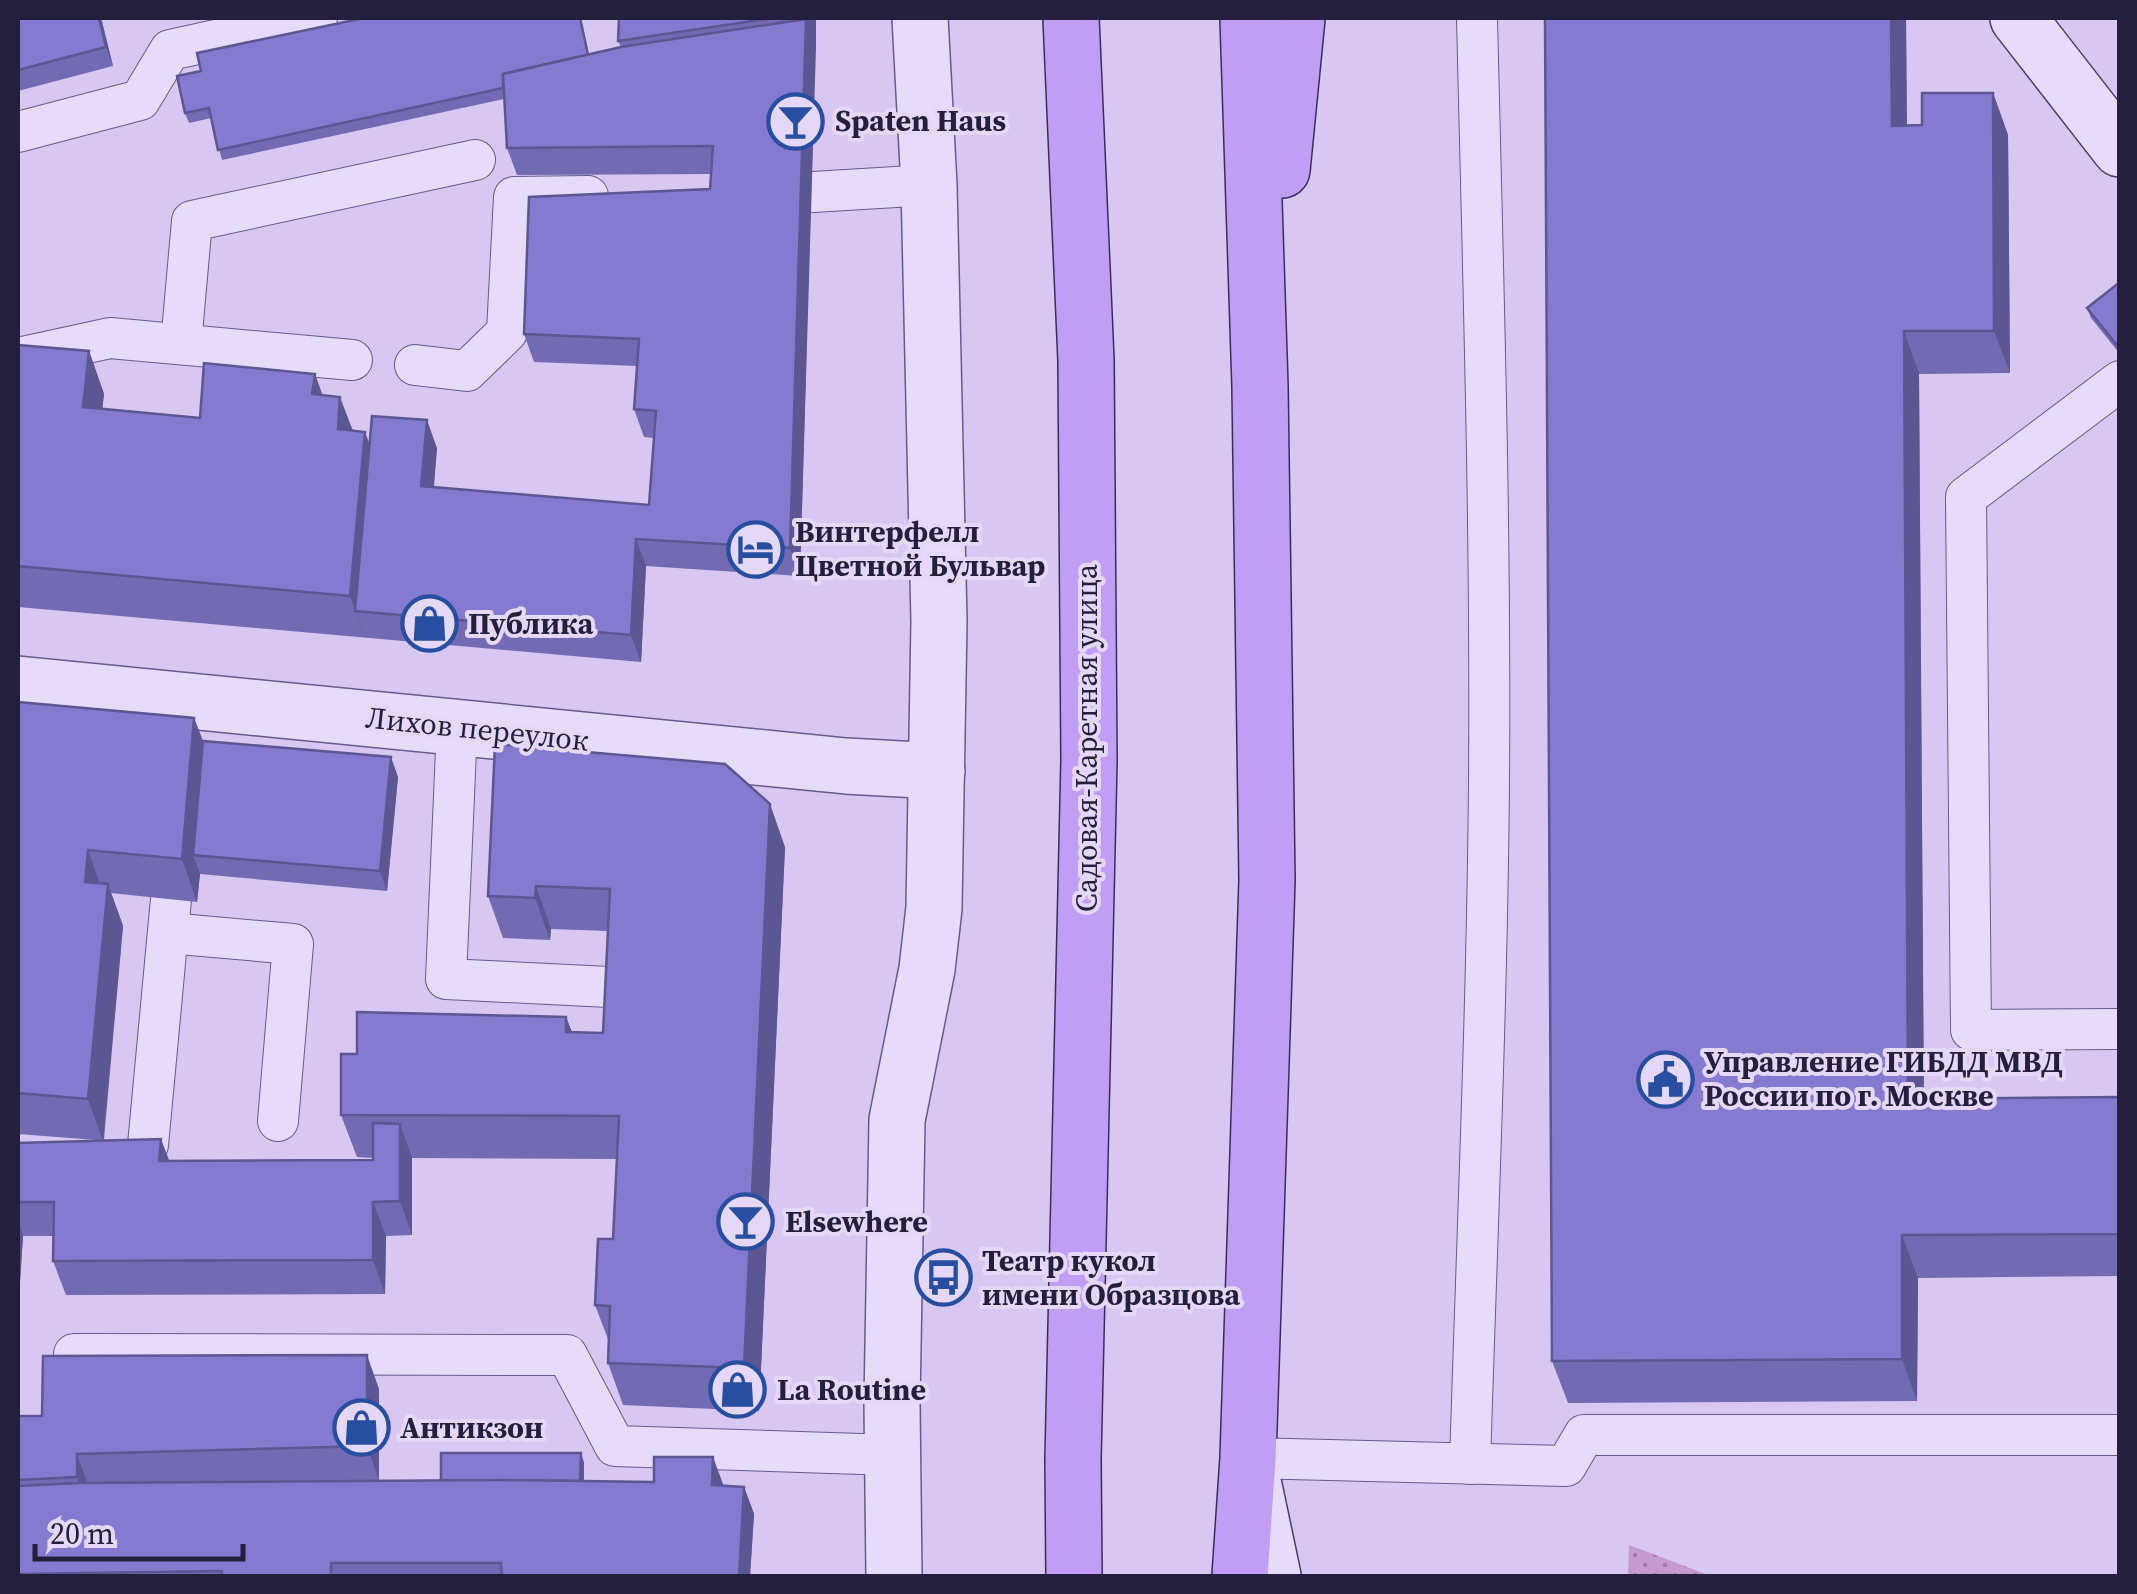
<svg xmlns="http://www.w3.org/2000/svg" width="2137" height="1594" font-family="'Source Serif 4',serif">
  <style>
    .grass { fill: url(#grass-dots) }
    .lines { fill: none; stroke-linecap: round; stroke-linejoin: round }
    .lane-casing { stroke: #665b8e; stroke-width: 42 }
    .street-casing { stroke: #665b8e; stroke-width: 58 }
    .secondary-casing { stroke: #473e70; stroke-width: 58 }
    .primary-casing { stroke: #362f5b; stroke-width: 58 }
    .lane { stroke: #e7dbfa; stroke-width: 40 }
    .street { stroke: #e7dbfa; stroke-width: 55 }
    .secondary { stroke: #e7dbfa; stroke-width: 55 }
    .primary { stroke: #bf9ef4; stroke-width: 55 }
    .wall { fill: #726ab3 }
    .shaded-wall { fill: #5c5692 }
    .building { fill: #847bd0; stroke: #5c5692; stroke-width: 2.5 }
    .labels { text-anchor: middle; stroke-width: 8; stroke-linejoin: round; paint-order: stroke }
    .poi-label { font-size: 30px; font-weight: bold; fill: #241f3d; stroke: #e4d7f7; text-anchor: start }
    .street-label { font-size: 30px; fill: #241f3d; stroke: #e4d7f7 }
  </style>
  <defs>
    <pattern id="grass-dots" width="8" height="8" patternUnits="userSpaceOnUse" patternTransform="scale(2.5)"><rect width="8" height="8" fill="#c59ad0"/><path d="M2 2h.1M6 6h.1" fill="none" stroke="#a07daa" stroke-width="1.8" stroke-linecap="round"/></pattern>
  </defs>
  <rect width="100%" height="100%" fill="#d7c7f1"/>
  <!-- grass -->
  <polygon class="grass" points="1629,1545 1711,1576 1628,1576"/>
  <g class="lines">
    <defs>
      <g id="lane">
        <polyline points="18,132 140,100 170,50 317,18"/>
        <polyline points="813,192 929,185"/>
        <polyline points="181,344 192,221 475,160"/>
        <polyline points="18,358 110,338 352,360"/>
        <polyline points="415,365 467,371 507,332 514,197 588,196"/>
        <polyline points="2120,381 1966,497 1971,1030 2120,1029"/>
        <polyline points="457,727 446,979 609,987"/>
        <polyline points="168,933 293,944 278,1121"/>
        <polyline points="148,1145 171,899"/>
        <polyline points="74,1354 567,1355 615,1446 892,1455"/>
        <polyline points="1248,1458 1566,1466 1584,1435 2120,1435"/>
        <path d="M1470 1464C1477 1237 1487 1010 1489 783 1491 528 1483 272 1477 18"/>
      </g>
      <g id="street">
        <polyline points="18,684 846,766 937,771"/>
        <polyline points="894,1576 892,1403 897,1120 927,969 934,908 939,621 929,185 920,18"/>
      </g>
      <g id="secondary">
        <polyline points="2018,18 2120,149"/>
        <polyline points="1254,1486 1273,1576"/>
      </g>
      <g id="primary">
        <polyline points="1071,18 1086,360 1089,760 1073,1459 1074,1576"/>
        <polyline points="1282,170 1297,18"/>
        <polyline points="1240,1576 1248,1458 1267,880 1260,386 1248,18"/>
      </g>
    </defs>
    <!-- lane casing -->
    <use href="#lane" class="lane-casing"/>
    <!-- street casing -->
    <use href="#street" class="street-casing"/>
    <!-- secondary casing -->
    <use href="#secondary" class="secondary-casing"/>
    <!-- primary casing -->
    <use href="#primary" class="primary-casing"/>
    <!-- lane -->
    <use href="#lane" class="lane"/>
    <!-- street -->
    <use href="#street" class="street"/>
    <!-- secondary -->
    <use href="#secondary" class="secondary"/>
    <!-- primary -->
    <use href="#primary" class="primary"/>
  </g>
  <!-- wall -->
  <g class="wall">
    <polygon points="18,18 101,18 113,66 18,91"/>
    <polygon points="364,18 581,18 589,55 621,47 618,41 619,18 816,18 800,576 646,566 641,662 18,607 18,345 89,351 104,394 102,409 200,418 315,374 322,395 353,430 370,444 437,448 434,487 649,505 654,438 644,437 634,409 637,366 534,362 524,334 710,189 711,174 517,175 507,148 504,99 222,160 211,118 189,123 185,113 201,71"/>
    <polygon points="1545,18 1906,18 1907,126 1922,125 1993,93 2008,135 2010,373 1919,374 1924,1099 2120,1097 2120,1276 1918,1278 1917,1401 1568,1403 1552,1361"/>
    <polygon points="2120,282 2120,354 2091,318 2087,308"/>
    <polygon points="18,702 194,718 203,741 398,777 387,891 200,874 197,902 111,893 123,926 104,1140 169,1161 373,1160 373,1158 357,1157 341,1115 357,1054 566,1017 572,1032 603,1033 608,931 551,929 550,940 503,938 488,896 495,744 785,847 759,1411 623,1405 608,1363 609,1342 595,1305 613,1239 617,1159 412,1158 412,1235 386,1236 385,1294 66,1295 53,1261 54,1236 23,1236 18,1313 18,1143 96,1140 18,1134"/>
    <polygon points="379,1389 379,1480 441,1480 581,1453 584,1463 584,1481 744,1487 754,1514 750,1576 18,1576 18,1416 42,1416"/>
  </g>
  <!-- shaded-wall -->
  <g class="shaded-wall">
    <polygon points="99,18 101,18 113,66 106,47"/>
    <polygon points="805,18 816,18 816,47 800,576 790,548"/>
    <polygon points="1891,18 1906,18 1907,168 1892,126"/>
    <polygon points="1993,93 2008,135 2010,373 1994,331"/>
    <polygon points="1904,331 1919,374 1924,1141 1908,1099"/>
    <polygon points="89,351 104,394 98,449 83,407"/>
    <polygon points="315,374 330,416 312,394"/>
    <polygon points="340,397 356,439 338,429"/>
    <polygon points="427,420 437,448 431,514 421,486"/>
    <polygon points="365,432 381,474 355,611 365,638 350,596"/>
    <polygon points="636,539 646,566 641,662 631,635"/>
    <polygon points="194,718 210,760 193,855 200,874 197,902 182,859"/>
    <polygon points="391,757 398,777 387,891 380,871"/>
    <polygon points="770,804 785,847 759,1411 744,1368"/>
    <polygon points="88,850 103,893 85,882"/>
    <polygon points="108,884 123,926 103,1141 88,1099"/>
    <polygon points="536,886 551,929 550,940 535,898"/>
    <polygon points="566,1017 582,1059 566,1032"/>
    <polygon points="400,1124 412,1158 412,1235 400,1201"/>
    <polygon points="161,1139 174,1173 159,1161"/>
    <polygon points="373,1202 386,1236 385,1294 373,1260"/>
    <polygon points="18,1220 23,1236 18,1313"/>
    <polygon points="1902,1235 1918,1278 1917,1401 1902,1359"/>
    <polygon points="367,1355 379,1389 379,1480 367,1446"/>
    <polygon points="581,1453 584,1463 584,1507 580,1497"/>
    <polygon points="77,1454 89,1488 90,1511 77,1477"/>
    <polygon points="713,1457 723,1484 722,1513 712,1485"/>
    <polygon points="744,1487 754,1514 750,1576 739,1576"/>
  </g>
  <!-- building -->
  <g class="building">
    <polygon points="18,18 99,18 106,47 18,70"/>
    <polygon points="364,18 580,18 588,55 503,74 503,88 218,150 209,108 185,113 177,76 201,71 197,53"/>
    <polygon points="619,18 773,18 618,41"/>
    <polygon points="1545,18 1891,18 1892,126 1922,125 1922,93 1993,93 1994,331 1904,331 1908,1099 2120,1097 2120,1234 1902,1235 1902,1359 1552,1361"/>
    <polygon points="806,19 790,548 636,539 631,635 355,611 372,416 427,420 421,486 649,505 656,411 634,409 639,339 524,334 529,197 710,189 713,146 507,148 503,74 621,47"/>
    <polygon points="2120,282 2120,341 2116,344 2087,308"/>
    <polygon points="18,345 89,351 83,407 200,418 204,363 315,374 312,394 340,397 338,429 365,432 350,596 18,566"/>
    <polygon points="18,702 194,718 182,859 88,850 85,882 108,884 88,1099 18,1093"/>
    <polygon points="203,741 391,757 380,871 193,855"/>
    <polygon points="495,744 725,764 770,804 744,1368 608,1363 610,1306 595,1305 598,1239 613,1239 619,1116 341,1115 341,1054 357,1054 357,1012 566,1017 566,1032 603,1033 610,889 536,886 535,898 488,896"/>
    <polygon points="373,1123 400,1124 400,1201 373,1202 373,1260 53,1261 54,1202 18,1202 18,1143 161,1139 159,1161 373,1160"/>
    <polygon points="367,1355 367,1446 77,1454 77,1477 18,1480 18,1416 42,1416 43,1356"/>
    <polygon points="441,1453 581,1453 580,1481 441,1480"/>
    <polygon points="654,1457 713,1457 712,1485 744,1487 739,1576 533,1576 502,1575 501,1563 331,1563 331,1576 222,1576 222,1571 18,1574 18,1486 80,1483 499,1480 654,1482"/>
  </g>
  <!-- icons -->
  <defs>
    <symbol id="bar-ring" viewBox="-11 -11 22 22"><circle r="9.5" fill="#e4d7f7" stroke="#284ea0" stroke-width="1.5"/><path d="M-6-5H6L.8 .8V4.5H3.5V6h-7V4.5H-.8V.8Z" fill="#284ea0"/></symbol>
    <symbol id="hotel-ring" viewBox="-11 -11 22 22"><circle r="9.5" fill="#e4d7f7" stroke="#284ea0" stroke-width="1.5"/><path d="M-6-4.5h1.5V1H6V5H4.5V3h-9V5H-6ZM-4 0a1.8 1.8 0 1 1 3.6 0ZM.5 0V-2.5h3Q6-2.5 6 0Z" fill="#284ea0"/></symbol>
    <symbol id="shop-ring" viewBox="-11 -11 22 22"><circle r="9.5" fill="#e4d7f7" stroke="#284ea0" stroke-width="1.5"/><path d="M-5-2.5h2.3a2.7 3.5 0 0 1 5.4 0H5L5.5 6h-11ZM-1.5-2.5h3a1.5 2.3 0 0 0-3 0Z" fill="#284ea0"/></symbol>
    <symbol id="civic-ring" viewBox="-11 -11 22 22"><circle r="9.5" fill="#e4d7f7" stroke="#284ea0" stroke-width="1.5"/><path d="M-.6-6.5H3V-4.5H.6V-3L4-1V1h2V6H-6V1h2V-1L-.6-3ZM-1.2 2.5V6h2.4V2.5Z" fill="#284ea0"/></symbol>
    <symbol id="bus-ring" viewBox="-11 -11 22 22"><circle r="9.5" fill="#e4d7f7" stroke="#284ea0" stroke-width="1.5"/><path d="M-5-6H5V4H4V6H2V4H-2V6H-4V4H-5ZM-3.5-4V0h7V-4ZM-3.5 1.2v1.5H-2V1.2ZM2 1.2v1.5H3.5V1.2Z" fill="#284ea0"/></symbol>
  </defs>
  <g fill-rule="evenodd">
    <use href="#bar-ring" x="764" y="90" width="63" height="63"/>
    <use href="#hotel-ring" x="724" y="518" width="63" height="63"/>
    <use href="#shop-ring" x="398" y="592" width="63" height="63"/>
    <use href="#civic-ring" x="1634" y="1048" width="63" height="63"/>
    <use href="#bar-ring" x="714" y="1190" width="63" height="63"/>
    <use href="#bus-ring" x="912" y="1246" width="63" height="63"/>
    <use href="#shop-ring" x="706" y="1358" width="63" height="63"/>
    <use href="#shop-ring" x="330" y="1396" width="63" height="63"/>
  </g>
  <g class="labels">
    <!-- poi labels -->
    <g class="poi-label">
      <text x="835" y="131">Spaten Haus</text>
      <text x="795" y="542">Винтерфелл<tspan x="795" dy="34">Цветной Бульвар</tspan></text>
      <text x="468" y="634">Публика</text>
      <text x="1704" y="1072">Управление ГИБДД МВД<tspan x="1704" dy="34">России по г. Москве</tspan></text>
      <text x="785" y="1232">Elsewhere</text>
      <text x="982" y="1271">Театр кукол<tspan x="982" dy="34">имени Образцова</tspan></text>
      <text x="777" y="1400">La Routine</text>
      <text x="400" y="1438">Антикзон</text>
    </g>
    <!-- street labels -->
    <g class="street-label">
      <text transform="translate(477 729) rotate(6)" y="10">Лихов переулок</text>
      <text transform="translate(1087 738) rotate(-90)" y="10">Садовая-Каретная улица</text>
    </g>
  </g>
  <!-- border -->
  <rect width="2137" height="1594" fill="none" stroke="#241f3d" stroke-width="40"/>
  <!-- scale -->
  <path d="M35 1544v15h208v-15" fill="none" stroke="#241f3d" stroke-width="5"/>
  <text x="50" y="1544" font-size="30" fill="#241f3d" stroke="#e4d7f7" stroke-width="8" paint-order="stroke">20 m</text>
</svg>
